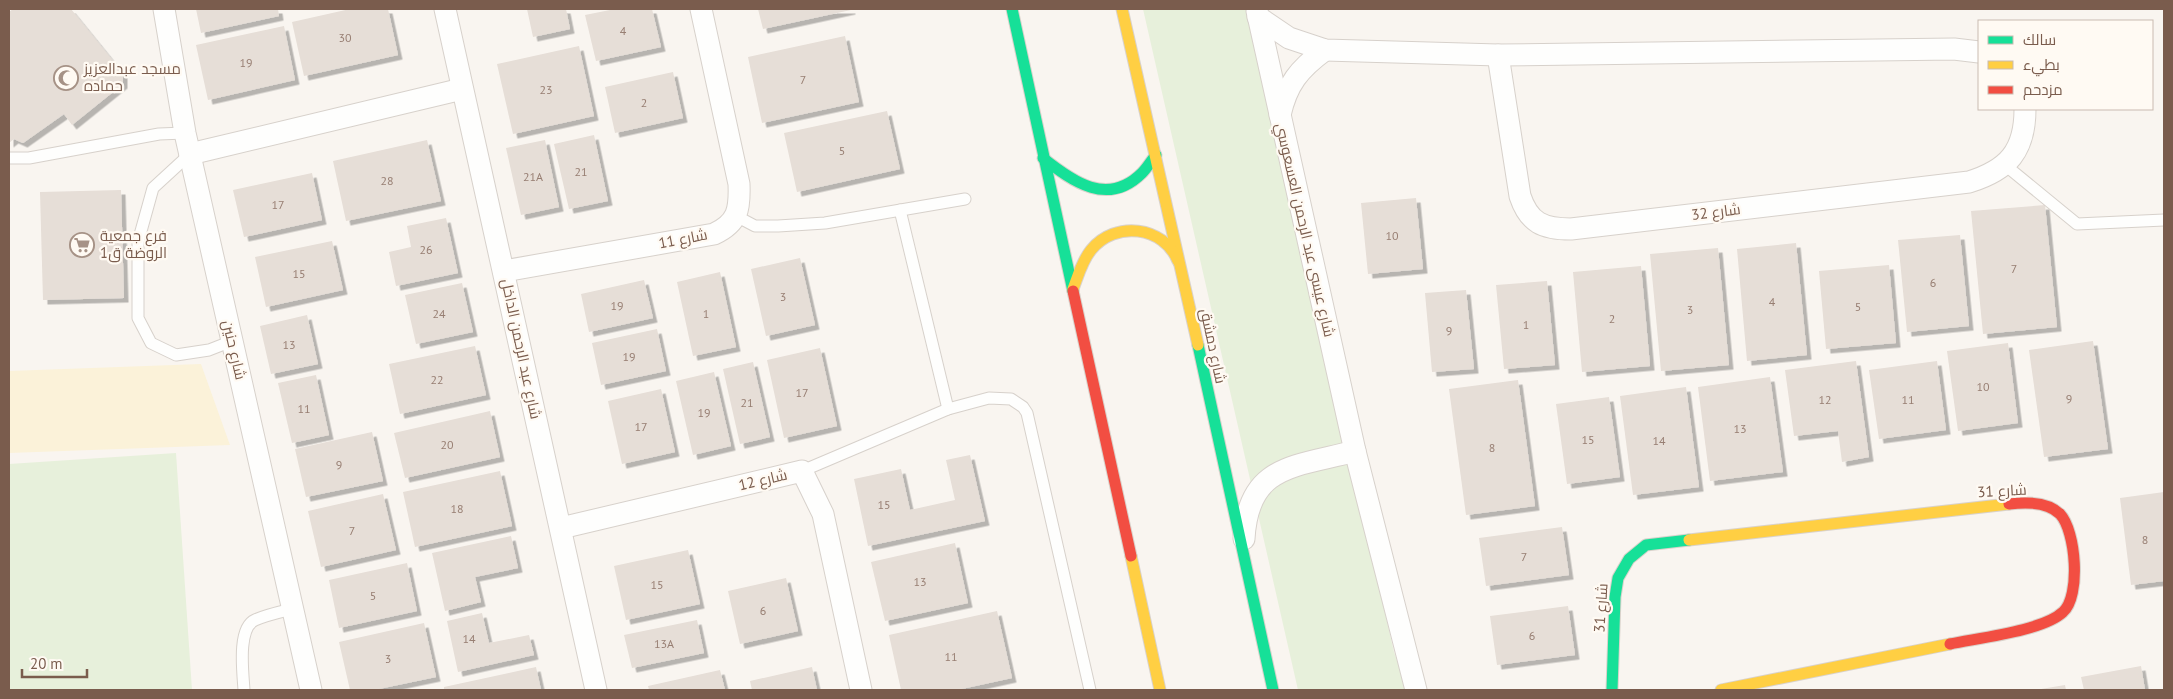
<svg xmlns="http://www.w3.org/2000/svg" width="2173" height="699" font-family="'PT Sans',Cairo,sans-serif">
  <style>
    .green { fill: #e7f0db }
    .sand { fill: #fbf2d9 }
    .building { fill: #e6ded7; filter: url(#shadow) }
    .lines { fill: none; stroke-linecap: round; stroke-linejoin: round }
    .lane-casing { stroke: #d7d1cb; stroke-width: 13 }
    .street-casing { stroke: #d7d1cb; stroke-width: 23 }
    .fast-casing { stroke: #d9d2cb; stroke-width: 13 }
    .slow-casing { stroke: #d9d2cb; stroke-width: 13 }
    .jam-casing { stroke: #d9d2cb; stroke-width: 13 }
    .lane { stroke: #fefefd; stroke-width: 11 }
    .street { stroke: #fefefd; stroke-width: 21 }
    .fast { stroke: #16e098; stroke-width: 11 }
    .slow { stroke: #ffcf43; stroke-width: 11 }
    .jam { stroke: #f24e42; stroke-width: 11 }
    .labels { text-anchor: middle; stroke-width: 4.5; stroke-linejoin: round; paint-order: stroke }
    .number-label { font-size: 12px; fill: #977e72 }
    .poi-label { font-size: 15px; fill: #7a5c4d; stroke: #fffaf3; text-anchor: start }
    .street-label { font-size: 15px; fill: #7a5c4d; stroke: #fffaf3 }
  </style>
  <defs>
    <filter id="shadow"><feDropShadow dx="4.5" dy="4.5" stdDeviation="0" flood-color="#0004"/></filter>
  </defs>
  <rect width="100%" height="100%" fill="#f9f5f0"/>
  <!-- green -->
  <g class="green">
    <polygon points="1143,9 1246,9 1394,652 1407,690 1298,690"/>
    <polygon points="176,453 192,690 9,690 9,464"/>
  </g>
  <!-- sand -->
  <polygon class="sand" points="201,364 230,445 9,453 9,371"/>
  <!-- building -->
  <g class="building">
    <polygon points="13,9 71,9 123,73 123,84 72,125 64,114 23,143 14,139 9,143 9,12"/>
    <polygon points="196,9 278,9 279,16 201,33"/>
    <polygon points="350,9 388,9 398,55 304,76 292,22"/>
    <polygon points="527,9 566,9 570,29 533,37"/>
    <polygon points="615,9 652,9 661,47 596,61 585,15"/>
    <polygon points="758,9 851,9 851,10 763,29"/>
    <polygon points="284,26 295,80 208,100 196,45"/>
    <polygon points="845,36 859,102 762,123 748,57"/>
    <polygon points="579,46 594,116 513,134 497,64"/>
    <polygon points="673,72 683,118 615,133 605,87"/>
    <polygon points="887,111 900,169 797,192 784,133"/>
    <polygon points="594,135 608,201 569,209 554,144"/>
    <polygon points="427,140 441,201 346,221 333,161"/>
    <polygon points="545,140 559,207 521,215 506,148"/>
    <polygon points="312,173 322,220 244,237 233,190"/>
    <polygon points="121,190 124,298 43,300 40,192"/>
    <polygon points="1416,198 1423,269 1368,274 1361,203"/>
    <polygon points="2045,205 2057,327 1983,334 1971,211"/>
    <polygon points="446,218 458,273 396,286 389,252 411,247 407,226"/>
    <polygon points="1960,235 1969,326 1907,332 1898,240"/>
    <polygon points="332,241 343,290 266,307 255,257"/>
    <polygon points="1796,243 1807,355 1747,361 1737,249"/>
    <polygon points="1718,248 1729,365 1661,371 1650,254"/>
    <polygon points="800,258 815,325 766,336 751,269"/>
    <polygon points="1889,265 1896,343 1826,349 1819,271"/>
    <polygon points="1641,266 1650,366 1582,372 1573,272"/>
    <polygon points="720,272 736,347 693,356 677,282"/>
    <polygon points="644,280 653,318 589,332 581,294"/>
    <polygon points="1547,281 1555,365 1504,369 1496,285"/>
    <polygon points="462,283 473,332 416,344 405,295"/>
    <polygon points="1466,290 1474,369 1432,372 1425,293"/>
    <polygon points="307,315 318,364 271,374 260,326"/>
    <polygon points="657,329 666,371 601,385 592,343"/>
    <polygon points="2093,341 2108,449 2044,457 2029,350"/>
    <polygon points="2008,343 2018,423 1958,431 1947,351"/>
    <polygon points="475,346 486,395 400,414 389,364"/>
    <polygon points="820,348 837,426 784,438 767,360"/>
    <polygon points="1856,361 1869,457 1842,462 1838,431 1794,436 1785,370"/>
    <polygon points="1937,361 1946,430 1879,439 1869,370"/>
    <polygon points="753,362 770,437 740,444 723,369"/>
    <polygon points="714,372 731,446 693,455 676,381"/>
    <polygon points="316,375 329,435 292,443 278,383"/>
    <polygon points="1770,377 1783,472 1710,481 1698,387"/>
    <polygon points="1518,380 1535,506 1466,515 1449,389"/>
    <polygon points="1686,387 1699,487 1633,495 1620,396"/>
    <polygon points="661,389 675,452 622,464 608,401"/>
    <polygon points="1609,397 1620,477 1567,484 1556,404"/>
    <polygon points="490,411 500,457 405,478 394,433"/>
    <polygon points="372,432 383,481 306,497 295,449"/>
    <polygon points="970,455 985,521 868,546 854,479 901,469 910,510 955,500 946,460"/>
    <polygon points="500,471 512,526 415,547 403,492"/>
    <polygon points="2164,492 2164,581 2131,585 2120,498"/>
    <polygon points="383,494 396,550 321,567 308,511"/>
    <polygon points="1562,527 1569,575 1486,586 1479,538"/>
    <polygon points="511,536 518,568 475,577 481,602 445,611 432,553"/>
    <polygon points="955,543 968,603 885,621 871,562"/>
    <polygon points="688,550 700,604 626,620 614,566"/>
    <polygon points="407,563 417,611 339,628 329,580"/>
    <polygon points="786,578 798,631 740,644 728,591"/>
    <polygon points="1568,606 1575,655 1497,665 1490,616"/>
    <polygon points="997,611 1012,678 957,690 901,690 889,635"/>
    <polygon points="482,613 489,643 529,635 534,655 458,672 447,621"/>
    <polygon points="697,620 704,653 632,668 624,635"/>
    <polygon points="424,623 436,677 374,690 350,690 339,642"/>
    <polygon points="2141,666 2145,690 2084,690 2081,677"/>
    <polygon points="536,667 541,690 444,690 444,687"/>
    <polygon points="812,667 817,690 752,690 750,681"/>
    <polygon points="720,670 725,690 649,690 648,686"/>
    <polygon points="2065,685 2066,690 2041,690 2041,689"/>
  </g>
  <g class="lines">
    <defs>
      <g id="lane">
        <polyline points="190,154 153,188 138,242 138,318 151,343 176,355 209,350 232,341"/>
        <polyline points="9,158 29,158 159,134 185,133"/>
        <polyline points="2005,165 2077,224 2164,220"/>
        <polyline points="900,210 948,409"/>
        <polyline points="736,216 755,226 778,226 825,223 965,199"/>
        <polyline points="802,471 948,409 989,398 1011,399 1023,407 1027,413 1090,690"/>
        <path d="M244 690C243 673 237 628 255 620 266 615 280 612 292 609"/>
      </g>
      <g id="street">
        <polyline points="164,9 185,133 311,690"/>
        <polyline points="445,9 596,690"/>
        <polyline points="1257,11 1355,451 1416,690"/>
        <polyline points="1258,17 1289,38 1325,50 1498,55 1954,49 1979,52"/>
        <path d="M1498 55 1520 196C1529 223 1543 229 1571 229L1969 182C2008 170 2025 151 2025 109"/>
        <path d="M1280 115C1287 84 1299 69 1325 50"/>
        <polyline points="190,154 462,89"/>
        <path d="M504 271 714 234C738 223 740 209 739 184L701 9"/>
        <polyline points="561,528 802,471 823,514 861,690"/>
        <path d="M1244 539C1248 464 1295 467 1355 451"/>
      </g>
      <g id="fast">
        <polyline points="1012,9 1073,291"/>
        <path d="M1043 158C1073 182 1108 207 1142 173 1147 168 1151 161 1156 155"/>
        <polyline points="1198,345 1273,690"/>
        <polyline points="1612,690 1615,597 1618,578 1629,559 1646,545 1689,540"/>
      </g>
      <g id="slow">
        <polyline points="1122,9 1198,345"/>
        <path d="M1073 289C1078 276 1082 261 1091 250 1115 220 1164 226 1178 261"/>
        <polyline points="1689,540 2009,504"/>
        <polyline points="1131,556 1160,690"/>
        <polyline points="1721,690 1950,644"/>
      </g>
      <g id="jam">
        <polyline points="1073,291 1131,556"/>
        <path d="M1950 644C1978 638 2043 631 2063 612 2081 596 2076 531 2060 514 2048 502 2025 502 2009 504"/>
      </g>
    </defs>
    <!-- lane casing -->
    <use href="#lane" class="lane-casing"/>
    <!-- street casing -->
    <use href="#street" class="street-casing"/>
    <!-- fast casing -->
    <use href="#fast" class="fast-casing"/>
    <!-- slow casing -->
    <use href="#slow" class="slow-casing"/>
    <!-- jam casing -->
    <use href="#jam" class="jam-casing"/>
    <!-- lane -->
    <use href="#lane" class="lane"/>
    <!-- street -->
    <use href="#street" class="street"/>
    <!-- fast -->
    <use href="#fast" class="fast"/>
    <!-- slow -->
    <use href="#slow" class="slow"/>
    <!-- jam -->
    <use href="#jam" class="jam"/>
  </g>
  <!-- icons -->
  <defs>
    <symbol id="mosque-ring" viewBox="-11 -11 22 22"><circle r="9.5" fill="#fffaf3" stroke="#a69286" stroke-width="1.5"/><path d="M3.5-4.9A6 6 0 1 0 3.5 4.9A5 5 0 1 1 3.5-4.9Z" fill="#a69286"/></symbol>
    <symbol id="supermarket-ring" viewBox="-11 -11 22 22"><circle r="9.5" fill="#fffaf3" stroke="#a69286" stroke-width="1.5"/><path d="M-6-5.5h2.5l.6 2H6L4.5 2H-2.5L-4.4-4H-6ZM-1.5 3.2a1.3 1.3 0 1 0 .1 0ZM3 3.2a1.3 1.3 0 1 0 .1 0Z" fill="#a69286"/></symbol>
  </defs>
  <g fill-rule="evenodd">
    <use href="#mosque-ring" x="52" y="64" width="28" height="28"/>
    <use href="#supermarket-ring" x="68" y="231" width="28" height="28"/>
  </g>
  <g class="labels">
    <!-- number labels -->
    <g class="number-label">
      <text x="623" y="35">4</text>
      <text x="345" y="42">30</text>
      <text x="246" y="67">19</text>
      <text x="803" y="84">7</text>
      <text x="546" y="94">23</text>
      <text x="644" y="107">2</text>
      <text x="842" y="155">5</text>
      <text x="581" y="176">21</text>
      <text x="533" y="181">21A</text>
      <text x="387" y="185">28</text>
      <text x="278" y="209">17</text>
      <text x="1392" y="240">10</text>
      <text x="426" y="254">26</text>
      <text x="2014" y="273">7</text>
      <text x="299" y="278">15</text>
      <text x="1933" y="287">6</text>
      <text x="783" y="301">3</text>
      <text x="1772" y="306">4</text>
      <text x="617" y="310">19</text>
      <text x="1858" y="311">5</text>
      <text x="1690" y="314">3</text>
      <text x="439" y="318">24</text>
      <text x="706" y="318">1</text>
      <text x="1612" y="323">2</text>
      <text x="1526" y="329">1</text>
      <text x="1449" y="335">9</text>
      <text x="289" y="349">13</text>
      <text x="629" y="361">19</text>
      <text x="437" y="384">22</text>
      <text x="1983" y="391">10</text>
      <text x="802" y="397">17</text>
      <text x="2069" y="403">9</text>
      <text x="1825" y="404">12</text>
      <text x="1908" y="404">11</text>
      <text x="747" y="407">21</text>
      <text x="304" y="413">11</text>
      <text x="704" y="417">19</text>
      <text x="641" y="431">17</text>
      <text x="1740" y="433">13</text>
      <text x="1588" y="444">15</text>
      <text x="1659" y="445">14</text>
      <text x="447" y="449">20</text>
      <text x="1492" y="452">8</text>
      <text x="339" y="469">9</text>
      <text x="884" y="509">15</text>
      <text x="457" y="513">18</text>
      <text x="352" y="535">7</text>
      <text x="2145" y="544">8</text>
      <text x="1524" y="561">7</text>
      <text x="920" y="586">13</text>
      <text x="657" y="589">15</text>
      <text x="373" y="600">5</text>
      <text x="763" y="615">6</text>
      <text x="1532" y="640">6</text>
      <text x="469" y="643">14</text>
      <text x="664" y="648">13A</text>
      <text x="951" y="661">11</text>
      <text x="388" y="663">3</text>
    </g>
    <!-- poi labels -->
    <g class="poi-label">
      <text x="84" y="74">مسجد عبدالعزيز<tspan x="84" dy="17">حماده</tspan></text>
      <text x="100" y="241">فرع جمعية<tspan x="100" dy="17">الروضة ق1</tspan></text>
    </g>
    <!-- street labels -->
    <g class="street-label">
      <text transform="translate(1716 212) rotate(-7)" y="5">شارع 32</text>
      <text transform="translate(1305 230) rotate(77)" y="5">شارع عيسى عبد الرحمن العسعوسي</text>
      <text transform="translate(683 239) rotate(-11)" y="5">شارع 11</text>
      <text transform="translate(1213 346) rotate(78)" y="5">شارع دمشق</text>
      <text transform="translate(521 349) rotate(78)" y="5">شارع عبد الرحمن الداخل</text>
      <text transform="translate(234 350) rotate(77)" y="5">شارع حنين</text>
      <text transform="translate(763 480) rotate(-13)" y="5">شارع 12</text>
      <text transform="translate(2002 491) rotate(-3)" y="5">شارع 31</text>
      <text transform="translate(1601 608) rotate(-86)" y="5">شارع 31</text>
    </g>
  </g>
  <!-- border -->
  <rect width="2173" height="699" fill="none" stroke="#7a5c4d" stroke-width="20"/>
  <!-- legend -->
  <rect x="1978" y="20" width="175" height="90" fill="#fffaf3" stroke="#cabbb1"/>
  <rect x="1988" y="36" width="25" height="8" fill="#16e098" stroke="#cabbb1"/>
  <text x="2023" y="45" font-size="15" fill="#7a5c4d">سالك</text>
  <rect x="1988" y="61" width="25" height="8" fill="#ffcf43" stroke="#cabbb1"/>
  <text x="2023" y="70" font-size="15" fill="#7a5c4d">بطيء</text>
  <rect x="1988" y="86" width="25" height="8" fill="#f24e42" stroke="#cabbb1"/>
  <text x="2023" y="95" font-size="15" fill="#7a5c4d">مزدحم</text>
  <!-- scale -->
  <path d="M22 669v8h65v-8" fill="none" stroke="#7a5c4d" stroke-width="2.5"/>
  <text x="30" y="669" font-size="15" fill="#7a5c4d" stroke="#fffaf3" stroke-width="4" paint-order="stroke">20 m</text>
</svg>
